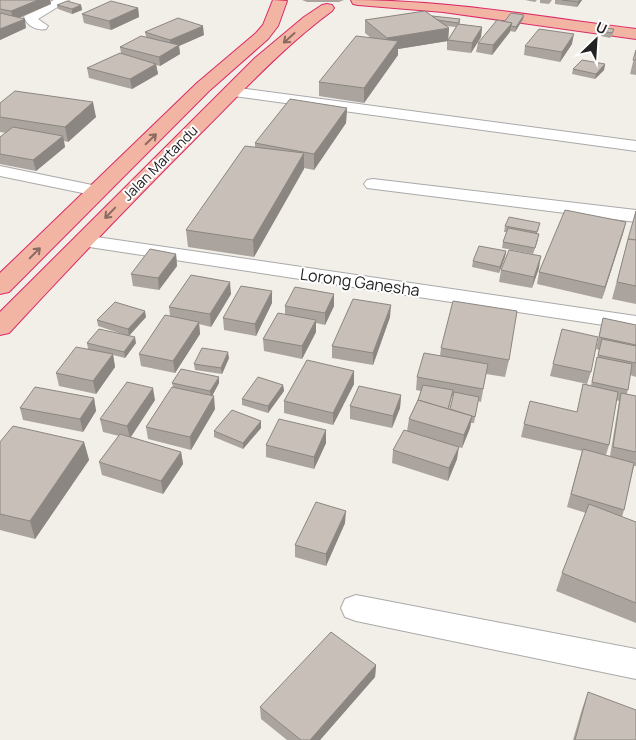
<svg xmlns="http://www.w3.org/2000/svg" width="636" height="740" font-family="Manrope,sans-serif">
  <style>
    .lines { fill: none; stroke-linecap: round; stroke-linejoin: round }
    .minor-casing { stroke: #a9a9a9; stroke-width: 2 }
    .trunk-casing { stroke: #dc2a67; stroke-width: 2 }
    .minor { fill: #fff; fill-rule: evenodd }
    .trunk { fill: #f2b4a3; fill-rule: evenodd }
    .wall { fill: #aba49e; fill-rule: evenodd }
    .shaded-wall { fill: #8b8681 }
    .building { fill: #c7bfb8; stroke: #8b8681 }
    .oneway { stroke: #8a6b62 }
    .labels { text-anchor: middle; stroke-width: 4; stroke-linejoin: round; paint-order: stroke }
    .far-street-label { font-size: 14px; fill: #222; stroke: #fff }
    .street-label { font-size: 16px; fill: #222; stroke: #fff }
  </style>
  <rect width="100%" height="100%" fill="#f2efe9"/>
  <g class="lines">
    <defs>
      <g id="minor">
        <path d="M54 0H69L38 19 48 26 46 29C37 31 27 26 24 17L26 14Z"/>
        <polygon points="231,87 636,141 636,151 226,95 223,92 226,89"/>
        <polygon points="0,166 97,186 103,187 106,191 103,195 97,196 0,176"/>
        <polygon points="373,179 636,210 636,222 367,188 364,184 367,180"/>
        <polygon points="83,235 636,316 636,330 76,245 73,241 76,237"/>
        <polygon points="356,595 636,649 636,679 356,621 345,617 341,608 345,599"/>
      </g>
      <g id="trunk">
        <polygon points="273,0 287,1 278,26 268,39 209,91 9,292 0,294 0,273 197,83 256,33 263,25"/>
        <path d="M351 0C447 0 541 17 636 29V39L443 12 358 5 353 4Z"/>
        <path d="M327 4 332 5 334 8 332 11C283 47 242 92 199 135 134 200 71 266 9 333L0 335V312L255 58 304 17 322 5Z"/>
      </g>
    </defs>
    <!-- minor casing -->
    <use href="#minor" class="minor-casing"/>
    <!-- trunk casing -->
    <use href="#trunk" class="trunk-casing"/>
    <!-- minor -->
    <use href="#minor" class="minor"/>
    <!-- trunk -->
    <use href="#trunk" class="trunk"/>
  </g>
  <!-- wall -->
  <g class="wall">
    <polygon points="0,0 50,0 51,4 20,18 26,28 0,40"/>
    <polygon points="302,0 344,0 339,2 307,2"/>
    <polygon points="525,0 537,0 535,2"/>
    <polygon points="540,0 552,0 549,4 540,3"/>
    <polygon points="555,0 582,0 577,7 555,4"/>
    <polygon points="57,5 81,5 82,10 72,14 58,9"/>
    <polygon points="138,8 139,17 111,30 84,23 82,14"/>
    <polygon points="524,15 523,19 515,32 510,31 492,55 476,52 478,43 505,22"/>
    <path d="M432 16 460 19V24L482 27 481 37 471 53 447 50V41L398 49V55L364 103 319 96V82L371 38 365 33V20ZM446 26 456 27 448 40 449 28Z"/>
    <polygon points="614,29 613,34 610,38 601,36 602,31"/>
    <polygon points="145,32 204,35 179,46 180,54 160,66 156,65 158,74 132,89 89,78 87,68 121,53 120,47 146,37"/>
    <polygon points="572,44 560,62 524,55 525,46"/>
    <polygon points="636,50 636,75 630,74"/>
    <polygon points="605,64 604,70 595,79 572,74 573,69"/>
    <polygon points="0,103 96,117 68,142 64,141 65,147 36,171 0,164 0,137 6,133 0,132"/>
    <polygon points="347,108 346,123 314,170 304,168 254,257 188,247 186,230 255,147 255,143"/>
    <polygon points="636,211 636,304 612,299"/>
    <polygon points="626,222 602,299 537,284 539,272"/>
    <polygon points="505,226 539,229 537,233 538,240 533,254 502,248 503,242 507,232 504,232"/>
    <polygon points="506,251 505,257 499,273 472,267 473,261"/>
    <polygon points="176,254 177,266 159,290 133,286 131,274"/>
    <polygon points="539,268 532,288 499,282 501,270"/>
    <polygon points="231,294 211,327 199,324 200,334 175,373 141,366 139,354 170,316 169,307"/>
    <polygon points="272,303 256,336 224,330 223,318"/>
    <polygon points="285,306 334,306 325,325 316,323 316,332 302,359 264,351 263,339 285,314"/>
    <polygon points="146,317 129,335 136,343 125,358 113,355 115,367 96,394 59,386 56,373 88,349 87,343 125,335 98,326 97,320"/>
    <polygon points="390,317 373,365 332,358 332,346"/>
    <path d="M603 318 636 325V377L630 375 627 394 636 396V466H634L624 510 622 517 636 522V623L556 591 562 573 586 513 567 507 582 451 521 437 524 424 577 412 583 384 591 385 599 350 596 349ZM616 400 619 401 610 456 606 455 609 445Z"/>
    <path d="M441 348 509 360 505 377 486 374 481 402 478 401 474 423H471L470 428 462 448 458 447 457 459 448 481 392 463 393 450 407 431 409 419 418 400 421 391 416 390 417 377 440 356ZM452 396H453L450 409H449Z"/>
    <polygon points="229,358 222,374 195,370 194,364"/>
    <polygon points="553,364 591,372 587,384 550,376"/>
    <polygon points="354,371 354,384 333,425 284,413 284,401"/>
    <polygon points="172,383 219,383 212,396 215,409 191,450 148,439 146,427 173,387"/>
    <polygon points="283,385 284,391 268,413 242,405 242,399"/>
    <polygon points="401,395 400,408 392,428 350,419 350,406"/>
    <polygon points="94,398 96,411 83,432 23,420 20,408"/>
    <polygon points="155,400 131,437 181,452 183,464 163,494 102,475 99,462 119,436 103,432 100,419"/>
    <polygon points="261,428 243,449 214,437 214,431"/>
    <polygon points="326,430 326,443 314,469 266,457 266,445"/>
    <polygon points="0,442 84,442 89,460 35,539 0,530"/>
    <polygon points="345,523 326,566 295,557 295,545"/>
    <polygon points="376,665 375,677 320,740 287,740 261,719 260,707"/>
    <polygon points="588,692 636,740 573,740 582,709"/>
  </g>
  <!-- shaded-wall -->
  <g class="shaded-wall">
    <polygon points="38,0 50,0 51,4 13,20 11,11"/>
    <polygon points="580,0 582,0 577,7 578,2"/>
    <polygon points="81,5 82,10 72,14 72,9"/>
    <polygon points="138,8 139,17 111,30 109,21"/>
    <polygon points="524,15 523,19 515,32 516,27"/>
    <polygon points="25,19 26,28 0,40 0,29"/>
    <polygon points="512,23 510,32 492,55 493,45"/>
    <polygon points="203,26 204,35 179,46 180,54 160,66 159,57 171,49 170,40"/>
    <polygon points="482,27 481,37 471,53 472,43"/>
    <polygon points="449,28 448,41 398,49 398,55 364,103 364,88 387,51 387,38"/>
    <polygon points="574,34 572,44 560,62 562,52"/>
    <polygon points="156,64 158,74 132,89 130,79"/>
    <polygon points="605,64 604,70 595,79 596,74"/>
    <polygon points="93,102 96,117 68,142 65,127"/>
    <polygon points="347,108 346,123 314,170 314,154"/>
    <polygon points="63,136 65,147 36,171 33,160"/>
    <polygon points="304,153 304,169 254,257 253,240"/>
    <polygon points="626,222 623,234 602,299 605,287"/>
    <polygon points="506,251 505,257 499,273 500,267"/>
    <polygon points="176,254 177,266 159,290 158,278"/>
    <polygon points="541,256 539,268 532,288 534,277"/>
    <polygon points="230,282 231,294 211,327 210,314"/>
    <polygon points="272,291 272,303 256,336 255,324"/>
    <polygon points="334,294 334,306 325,325 325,313"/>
    <polygon points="391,305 390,317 373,365 373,353"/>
    <polygon points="145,311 146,317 129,336 128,329"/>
    <polygon points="316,320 316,332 302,359 302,346"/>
    <polygon points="199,322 200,334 175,373 173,361"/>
    <polygon points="135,337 136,343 125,358 124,352"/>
    <polygon points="228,352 229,358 222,374 221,368"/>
    <polygon points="113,354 115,367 96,394 93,381"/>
    <polygon points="354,371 354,384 333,425 333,413"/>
    <polygon points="219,377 219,383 211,398 210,391"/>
    <polygon points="283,385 284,391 268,413 268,406"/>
    <polygon points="153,388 155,400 130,438 127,426"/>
    <polygon points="401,395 400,408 392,428 393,416"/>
    <polygon points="214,396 215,409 191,450 190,437"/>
    <polygon points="94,398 96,411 83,432 80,419"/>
    <polygon points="472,416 470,428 462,448 464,435"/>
    <polygon points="261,421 261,428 243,449 243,443"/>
    <polygon points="326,430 326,443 314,469 314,457"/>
    <polygon points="84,442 89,460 35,539 30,521"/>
    <polygon points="459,447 457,459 448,481 449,468"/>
    <polygon points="181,452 183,464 163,494 161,481"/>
    <polygon points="346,511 345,523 326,566 326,554"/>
    <polygon points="376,665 375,677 320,740 310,740"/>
  </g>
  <!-- building -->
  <g class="building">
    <polygon points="0,0 38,0 11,11 0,9"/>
    <polygon points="562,0 580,0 578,2"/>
    <polygon points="67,1 81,5 72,9 57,5"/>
    <polygon points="111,1 138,8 109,21 82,14"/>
    <polygon points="425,11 449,28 387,38 365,20"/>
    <polygon points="0,13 25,19 0,29"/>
    <polygon points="511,13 524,15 516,27 511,26 512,23 504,22"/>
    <polygon points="432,16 460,19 458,23 438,20"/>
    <polygon points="178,18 203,26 170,40 145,32"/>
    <polygon points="497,20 512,23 493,45 478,43"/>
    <polygon points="458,24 482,27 472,43 448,40"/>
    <polygon points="604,28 614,29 612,33 602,31"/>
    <polygon points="539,29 574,34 562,52 525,46"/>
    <polygon points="141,36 179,45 159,57 120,47"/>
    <polygon points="356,36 398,41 364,88 319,82"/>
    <polygon points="636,50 636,60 633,60"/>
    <polygon points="120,53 156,64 130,79 87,68"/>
    <polygon points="582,60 605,64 596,74 573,69"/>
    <polygon points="15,91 93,102 65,127 0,117 0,103"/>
    <polygon points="290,99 347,108 314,154 255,143"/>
    <polygon points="13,127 63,136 33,160 0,154 0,137"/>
    <polygon points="245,146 304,153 253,240 186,230"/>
    <polygon points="565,210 626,222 605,287 539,272"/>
    <polygon points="636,211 636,240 628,239"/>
    <polygon points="509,217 540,223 537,232 505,226"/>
    <polygon points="508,228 539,234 535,248 503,242"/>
    <polygon points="628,239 636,240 636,286 617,282"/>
    <polygon points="479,246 506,251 500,267 473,261"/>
    <polygon points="150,249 176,254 158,278 131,274"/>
    <polygon points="509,250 541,256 534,277 501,270"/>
    <polygon points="191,275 230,282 210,314 169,307"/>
    <polygon points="241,286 272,291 255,324 223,318"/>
    <polygon points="295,287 334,294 325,313 285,306"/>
    <polygon points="353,299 391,305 373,353 332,346"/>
    <polygon points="453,301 517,311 509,360 441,348"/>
    <polygon points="115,302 145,311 128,329 97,320"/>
    <polygon points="278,313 316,320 302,346 263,339"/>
    <polygon points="165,315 199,322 173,361 139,354"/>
    <polygon points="603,318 636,325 636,345 599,337"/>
    <polygon points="99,329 135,337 124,352 87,343"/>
    <polygon points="562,329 598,337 591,372 553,364"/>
    <polygon points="602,339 636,346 636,363 598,355"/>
    <polygon points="76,347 113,354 93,381 56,373"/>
    <polygon points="202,348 228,352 221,368 194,364"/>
    <polygon points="424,353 488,364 483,389 417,377"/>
    <polygon points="597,357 632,364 628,390 592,382"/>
    <polygon points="307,360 354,371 333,413 284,401"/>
    <polygon points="181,369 219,377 210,391 172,383"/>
    <polygon points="258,377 283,385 268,406 242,399"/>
    <polygon points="127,382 153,388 127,426 100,419"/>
    <polygon points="583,384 618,392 609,445 524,424 530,401 577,412"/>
    <polygon points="423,385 453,390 448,409 418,400"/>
    <polygon points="359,386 401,395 393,416 350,406"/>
    <polygon points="35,387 94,398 80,419 20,408"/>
    <polygon points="172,387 214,396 190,437 146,427"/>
    <polygon points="454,392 479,397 475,417 450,409"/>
    <polygon points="621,393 636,396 636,452 613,447"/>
    <polygon points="418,400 472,416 464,435 409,419"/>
    <polygon points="232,410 261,421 243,443 214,431"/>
    <polygon points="279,419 326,430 314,457 266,445"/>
    <polygon points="13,426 84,442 30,521 0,514 0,442"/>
    <polygon points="404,430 459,447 449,468 393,450"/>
    <polygon points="120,434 181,452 161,481 99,462"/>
    <polygon points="583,449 634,463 624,510 571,494"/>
    <polygon points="316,502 346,511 326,554 295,545"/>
    <polygon points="589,504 636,522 636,603 562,573"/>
    <polygon points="331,632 376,665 310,740 301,740 260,707"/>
    <polygon points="588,692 636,710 636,740 575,740"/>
  </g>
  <!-- one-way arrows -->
  <defs><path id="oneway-shaft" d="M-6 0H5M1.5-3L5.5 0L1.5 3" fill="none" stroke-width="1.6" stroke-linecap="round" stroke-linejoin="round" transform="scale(1.25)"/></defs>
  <g class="oneway">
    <use href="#oneway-shaft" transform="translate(289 38) rotate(138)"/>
    <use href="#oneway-shaft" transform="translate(151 139) rotate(-44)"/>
    <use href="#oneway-shaft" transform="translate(110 213) rotate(134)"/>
    <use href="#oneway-shaft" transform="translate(35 253) rotate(-45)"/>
  </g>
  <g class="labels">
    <!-- far-street labels -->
    <g class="far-street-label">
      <text transform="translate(160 163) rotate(-45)" y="5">Jalan Martandu</text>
    </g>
    <!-- street labels -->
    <g class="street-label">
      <text transform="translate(360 282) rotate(8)" y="6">Lorong Ganesha</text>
    </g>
  </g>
  <!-- north arrow -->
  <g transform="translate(596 40) rotate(25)" stroke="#ffffff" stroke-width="4" paint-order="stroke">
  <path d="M0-4L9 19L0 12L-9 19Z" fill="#222222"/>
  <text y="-8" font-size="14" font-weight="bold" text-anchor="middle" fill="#222222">U</text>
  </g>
</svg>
